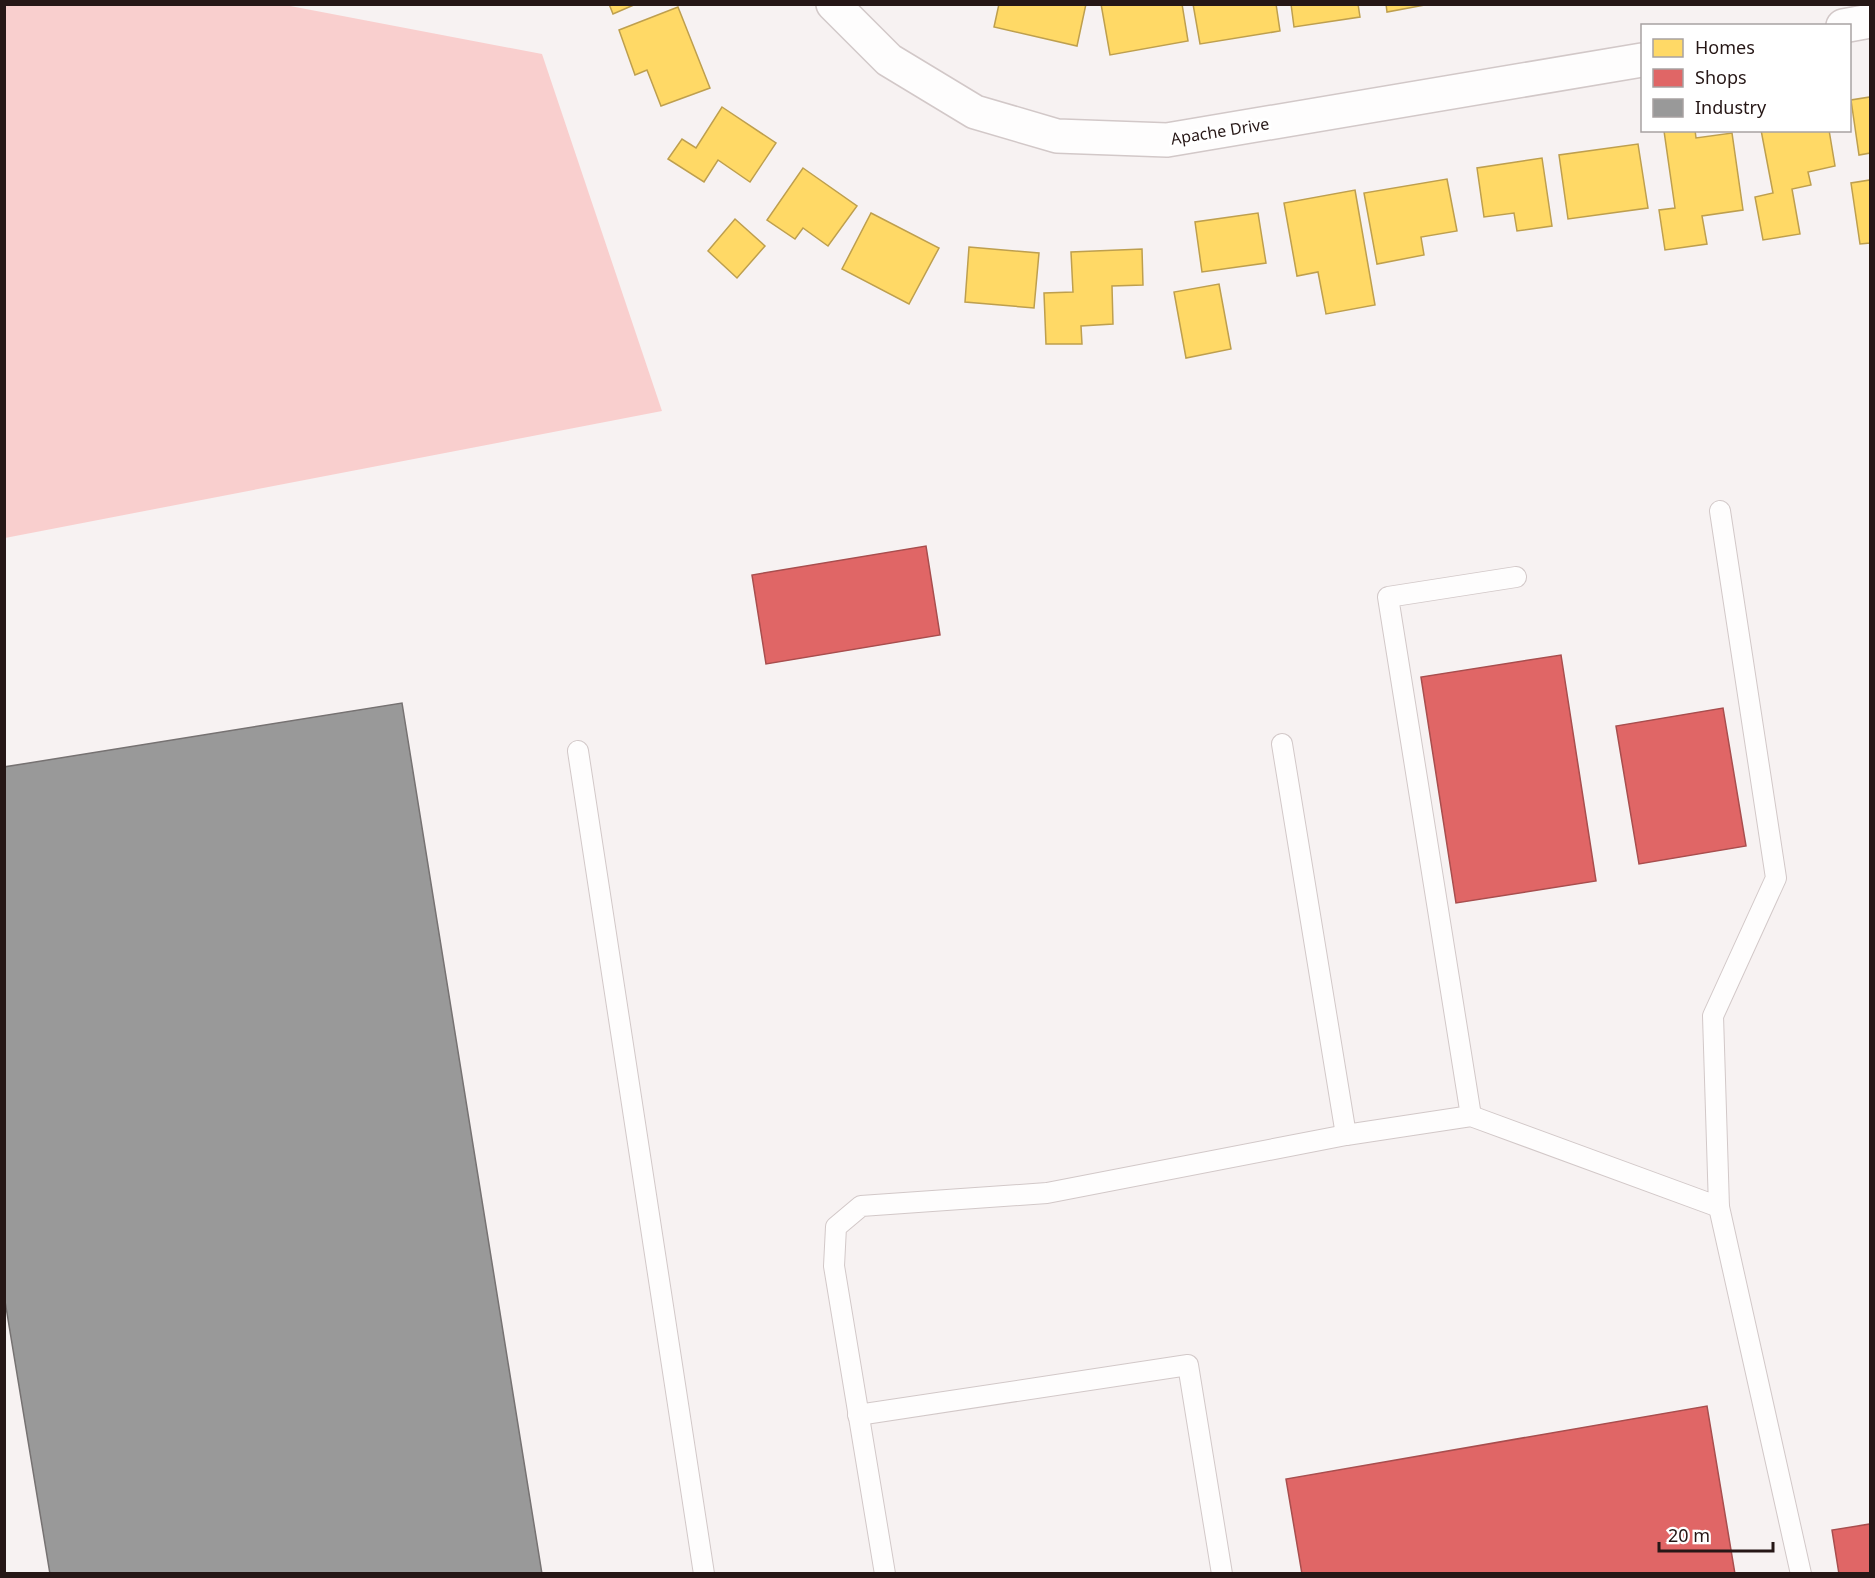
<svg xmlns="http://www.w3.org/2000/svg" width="1875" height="1578" font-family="'Noto Sans',sans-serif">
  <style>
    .green { fill: #f9cfce }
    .homes { fill: #ffd966; stroke: #be9f4e; stroke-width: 1.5 }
    .shops { fill: #e06666; stroke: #a84e4e; stroke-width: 1.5 }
    .industry { fill: #999; stroke: #767272; stroke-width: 1.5 }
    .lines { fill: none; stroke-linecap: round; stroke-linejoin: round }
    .lane-casing { stroke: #d2c8c8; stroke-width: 22 }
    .street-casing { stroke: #d2c8c8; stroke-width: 36 }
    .lane { stroke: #fefdfd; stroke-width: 20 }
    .street { stroke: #fefdfd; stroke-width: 33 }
    .labels { text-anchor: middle; stroke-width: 6; stroke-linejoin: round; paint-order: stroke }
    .street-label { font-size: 16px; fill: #261716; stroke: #fff }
  </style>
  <rect width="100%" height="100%" fill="#f7f2f2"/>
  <!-- green -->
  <polygon class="green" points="5,4 285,5 542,54 662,411 5,538"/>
  <!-- homes -->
  <g class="homes">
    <polygon points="609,4 636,4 613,14"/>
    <polygon points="999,4 1086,4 1077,46 994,27"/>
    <polygon points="1101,4 1182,4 1188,41 1110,55"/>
    <polygon points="1193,4 1276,4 1280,31 1200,44"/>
    <polygon points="1291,4 1358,4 1360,17 1294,27"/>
    <polygon points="1386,4 1430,4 1387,12"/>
    <polygon points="678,7 710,88 661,106 647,70 635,75 619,30"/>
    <polygon points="1870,97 1870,153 1859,155 1851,100"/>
    <polygon points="722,107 776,143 750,182 718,160 704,182 668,159 682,139 696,148"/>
    <polygon points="1695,130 1696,138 1732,133 1743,210 1702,216 1707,244 1665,250 1659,210 1675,208 1664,131"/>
    <polygon points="1761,130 1829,130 1835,166 1808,172 1811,185 1792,189 1800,234 1763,240 1755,197 1773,193"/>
    <polygon points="1638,144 1648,208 1568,219 1559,155"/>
    <polygon points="1542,158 1552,226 1517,231 1514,213 1484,217 1477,168"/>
    <polygon points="803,168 857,206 828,246 803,228 795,239 767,220"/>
    <polygon points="1447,179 1457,231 1421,237 1424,255 1377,264 1364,193"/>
    <polygon points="1870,180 1870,243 1860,244 1851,183"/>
    <polygon points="1355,190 1375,305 1326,314 1318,272 1297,276 1284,203"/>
    <polygon points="871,213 939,248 909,304 842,269"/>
    <polygon points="1258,213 1266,263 1202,272 1195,222"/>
    <polygon points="735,219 765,246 737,278 708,251"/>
    <polygon points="969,247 1039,253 1034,308 965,302"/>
    <polygon points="1142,249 1143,285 1112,286 1113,324 1081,326 1082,344 1046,344 1044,293 1073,292 1071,252"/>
    <polygon points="1219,284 1231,349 1186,358 1174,292"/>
  </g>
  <!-- shops -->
  <g class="shops">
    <polygon points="926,546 940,635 766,664 752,575"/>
    <polygon points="1561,655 1596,881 1456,903 1421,677"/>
    <polygon points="1723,708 1746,846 1639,864 1616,726"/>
    <polygon points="1707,1406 1735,1574 1302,1574 1286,1479"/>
    <polygon points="1870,1524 1870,1574 1839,1574 1832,1530"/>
  </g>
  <!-- industry -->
  <polygon class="industry" points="402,703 542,1574 50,1574 4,1295 4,767"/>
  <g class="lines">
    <defs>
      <g id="lane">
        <polyline points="1282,744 1346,1135 1471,1116 1719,1207 1713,1016 1776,878 1720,511"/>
        <polyline points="578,751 704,1574"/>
        <polyline points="1471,1116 1388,597 1516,577"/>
        <polyline points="1719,1207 1801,1574"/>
        <polyline points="858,1415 1188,1365 1222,1574"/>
        <polyline points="885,1574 834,1266 836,1227 861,1206 1047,1193 1346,1135"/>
      </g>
      <g id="street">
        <polyline points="833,4 889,60 975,112 1057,136 1167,140 1642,60"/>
        <polyline points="1843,26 1870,21"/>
      </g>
    </defs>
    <!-- lane casing -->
    <use href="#lane" class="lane-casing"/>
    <!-- street casing -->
    <use href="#street" class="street-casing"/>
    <!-- lane -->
    <use href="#lane" class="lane"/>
    <!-- street -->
    <use href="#street" class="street"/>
  </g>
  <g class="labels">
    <!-- street labels -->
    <g class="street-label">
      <text transform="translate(1220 131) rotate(-9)" y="6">Apache Drive</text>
    </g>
  </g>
  <!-- border -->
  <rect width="1875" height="1578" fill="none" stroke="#261716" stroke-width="12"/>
  <!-- legend -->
  <rect x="1641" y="24" width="210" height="108" fill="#ffffff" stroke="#a8a2a2" stroke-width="1.5"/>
  <rect x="1653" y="39" width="30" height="18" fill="#ffd966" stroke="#a8a2a2" stroke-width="1.5"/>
  <text x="1695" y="54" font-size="18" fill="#261716">Homes</text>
  <rect x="1653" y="69" width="30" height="18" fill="#e06666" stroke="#a8a2a2" stroke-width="1.5"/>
  <text x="1695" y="84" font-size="18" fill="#261716">Shops</text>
  <rect x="1653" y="99" width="30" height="18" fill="#999999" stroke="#a8a2a2" stroke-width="1.5"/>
  <text x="1695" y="114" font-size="18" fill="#261716">Industry</text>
  <!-- scale -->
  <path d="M1659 1542v9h114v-9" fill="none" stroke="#261716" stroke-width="3"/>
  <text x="1668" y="1542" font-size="18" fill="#261716" stroke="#ffffff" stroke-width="4.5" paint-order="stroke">20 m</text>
</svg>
